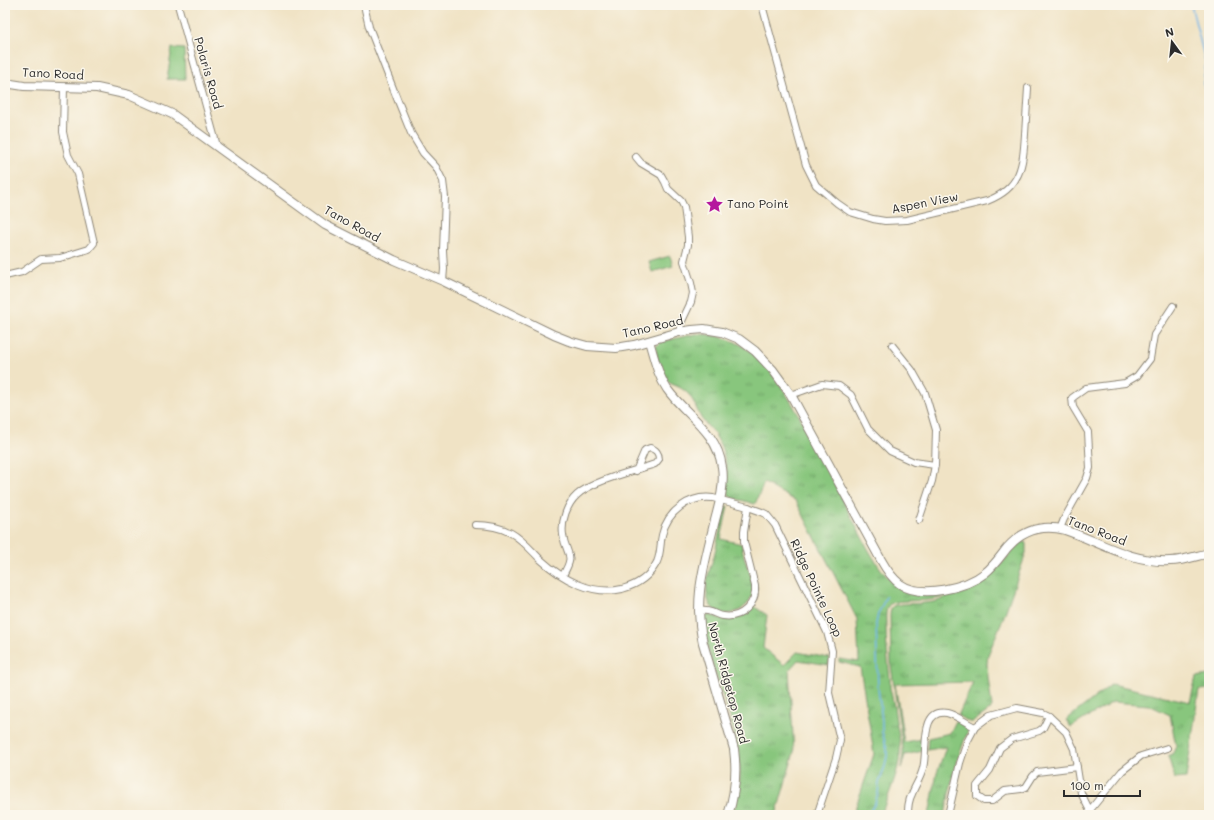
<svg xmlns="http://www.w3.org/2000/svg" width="1214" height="820" font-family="Mali,sans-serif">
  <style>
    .grass { fill: url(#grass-tufts); stroke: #5a7854 }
    .garden { fill: #88c67d; stroke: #5a7854 }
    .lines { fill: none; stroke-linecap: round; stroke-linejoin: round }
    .stream { stroke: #75b7ea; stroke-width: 1.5 }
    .street-casing { stroke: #8e8778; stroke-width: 8 }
    .secondary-casing { stroke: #8e8778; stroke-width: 10 }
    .street { stroke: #fff; stroke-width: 6 }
    .secondary { stroke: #fff; stroke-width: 8 }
    .labels { text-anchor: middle; stroke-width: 3; stroke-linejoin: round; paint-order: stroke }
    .street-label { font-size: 12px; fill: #2b2b2b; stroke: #fbf7ec }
    .poi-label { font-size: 12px; fill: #2b2b2b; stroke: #fbf7ec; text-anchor: start }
  </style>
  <defs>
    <pattern id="grass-tufts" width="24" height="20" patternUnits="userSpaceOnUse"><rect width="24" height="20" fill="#88c67d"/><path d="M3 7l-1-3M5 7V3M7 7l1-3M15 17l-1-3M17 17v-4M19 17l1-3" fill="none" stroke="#6fa167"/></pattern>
  </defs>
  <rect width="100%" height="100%" fill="#fbf7ec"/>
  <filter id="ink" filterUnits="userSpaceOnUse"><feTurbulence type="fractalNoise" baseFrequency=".025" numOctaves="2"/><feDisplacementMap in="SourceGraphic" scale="8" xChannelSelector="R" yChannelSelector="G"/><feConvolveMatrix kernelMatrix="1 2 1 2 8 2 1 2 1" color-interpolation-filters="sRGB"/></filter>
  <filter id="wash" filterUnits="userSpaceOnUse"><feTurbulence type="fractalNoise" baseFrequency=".012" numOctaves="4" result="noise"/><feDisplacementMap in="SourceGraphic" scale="16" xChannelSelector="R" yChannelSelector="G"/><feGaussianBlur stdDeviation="0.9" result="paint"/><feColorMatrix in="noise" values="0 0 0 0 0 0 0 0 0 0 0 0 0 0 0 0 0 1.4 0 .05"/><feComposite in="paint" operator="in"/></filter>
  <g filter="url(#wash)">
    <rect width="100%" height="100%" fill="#f0e3c5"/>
    <!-- grass -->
    <g class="grass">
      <path d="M695 334C714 334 732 338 747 349 778 372 800 417 817 450 830 476 843 501 856 526 867 547 881 577 902 589 915 597 931 595 946 593 937 606 896 596 888 606 885 611 886 621 886 627 886 644 888 661 890 679 890 682 890 685 890 688 891 694 893 700 894 706 895 711 895 716 896 721 898 732 901 742 900 754 898 775 888 795 881 815H853L874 754 860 667 839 662V659L859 662 857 619 796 501 764 483 755 504 730 497C725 490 728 481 727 473 726 460 722 446 715 435 711 429 705 424 701 418 697 411 695 403 690 396 682 386 675 387 667 381 660 375 656 354 656 346L660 342Z"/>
      <path d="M728 506 721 539 742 544C742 561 756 578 752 595 745 618 709 622 707 594 705 581 710 569 714 556 718 540 721 524 725 508Z"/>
      <path d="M1022 542H1025L1026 544V553L1004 616 988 655 987 664 988 677 992 707 991 709 973 722H970L958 716 973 682 895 684 904 742 923 739V751L905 755 901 768 903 754V748L891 666 890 617C890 614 890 610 892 607 897 600 941 609 949 593 968 589 985 582 998 568 1006 559 1012 550 1022 542Z"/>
      <path d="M753 606 767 615 763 648 784 665 797 652 829 658V665L798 660 789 670 794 752 776 815H732C752 765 730 718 714 670 709 653 703 635 703 617 710 613 715 617 722 619 734 622 746 616 753 606Z"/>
      <polygon points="1209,675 1209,689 1199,690 1186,778 1175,779 1168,756 1173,753 1176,746 1170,715 1149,705 1113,702 1071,727 1066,720 1112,684 1190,702 1196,677"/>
      <path d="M956 721 967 727 968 731C957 758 950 786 945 815H929L937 773 946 747 927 750 928 738 950 733Z"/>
    </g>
    <!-- garden -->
    <g class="garden">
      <polygon points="172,48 184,49 185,79 167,79"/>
      <polygon points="670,256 673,266 652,272 649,262"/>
    </g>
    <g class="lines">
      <!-- stream -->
      <g class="stream">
        <polyline points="1191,5 1206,64 1203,84 1209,97"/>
        <polyline points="868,815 875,803 878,793 879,783 885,766 887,756 887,749 882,732 882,721 878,688 877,654 876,624 878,614 886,597"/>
      </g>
    </g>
  </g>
  <g filter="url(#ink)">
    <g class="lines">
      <defs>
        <g id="street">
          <polyline points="178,5 217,146"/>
          <polyline points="364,5 369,27 398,101 411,133 423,153 436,167 443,181 445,197 443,250 444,269 443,281"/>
          <path d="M762 5 806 165 816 185 837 203 850 212 873 219 885 221 907 220 987 201C1021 188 1023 166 1025 134 1026 119 1027 103 1028 88"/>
          <polyline points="636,157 641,163 661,175 665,182 668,189 681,201 684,207 688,237 688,245 684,261 691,283 693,293 691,302 682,321 679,332"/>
          <polyline points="5,276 22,272 41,259 60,258 89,249 94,243 78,174 68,155 63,132 64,87"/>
          <polyline points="892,345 912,370 925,393 936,430 935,465 932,481 919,520"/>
          <polyline points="791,395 822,384 839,386 851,395 868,429 890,451 914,462 935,465"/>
          <path d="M475 525C488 525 500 527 511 533 522 539 531 550 540 559 562 579 592 596 622 589 637 585 650 576 657 562 661 553 660 544 662 535 667 512 689 495 713 498L748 507 762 512 766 514 775 525 827 632 832 651 829 693 840 740 836 758 817 815"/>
          <polyline points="1060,529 1064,519 1087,478 1090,468 1088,432 1073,407 1072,398 1086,388 1125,383 1137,376 1150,359 1154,335 1173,306"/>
          <path d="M563 575C576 553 566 556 563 535 561 521 567 504 577 495 592 481 634 471 655 464L659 459C659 454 656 449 650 448L645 450 636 471"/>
          <path d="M698 611C703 611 707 610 711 612 715 613 718 616 723 616 741 619 757 604 755 586L744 542V532L748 507"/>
          <polyline points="1049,716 1043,728 1039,731 1012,739 1000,748 990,770 977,786 977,796 984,801 992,801 1005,791 1021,789 1026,787 1033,776 1037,772 1077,767"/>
          <polyline points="1090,810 1122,771 1141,756 1167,748"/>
          <path d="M908 815C908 808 908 801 912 794 915 785 921 778 923 768 928 752 919 708 947 713 956 715 966 723 975 727"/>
          <polyline points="948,815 960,763 967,742 975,727 991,715 1017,708 1043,713 1049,716 1066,732 1074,749 1081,793 1092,815"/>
        </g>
        <g id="secondary">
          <path d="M5 83 24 86 97 88 129 95 172 114 325 225 394 260 443 281 554 335 569 341 587 346 616 348 634 345 679 332 692 330 704 329 722 332 739 339 755 351 773 370 791 395 881 560C886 569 892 578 900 584 921 599 966 588 985 573 994 566 1000 557 1007 548 1023 530 1042 524 1065 530 1100 542 1132 563 1170 561 1183 561 1196 556 1209 553"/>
          <path d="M649 341C654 357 657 374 667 389 686 416 717 430 722 467 725 486 719 505 714 524 704 566 693 599 703 643L734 749C737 772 735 794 728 815"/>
        </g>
      </defs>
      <!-- street casing -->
      <use href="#street" class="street-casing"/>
      <!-- secondary casing -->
      <use href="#secondary" class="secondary-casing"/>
      <!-- street -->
      <use href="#street" class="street"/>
      <!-- secondary -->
      <use href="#secondary" class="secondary"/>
    </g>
  </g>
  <!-- icons -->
  <defs>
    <symbol id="sight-bare" viewBox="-9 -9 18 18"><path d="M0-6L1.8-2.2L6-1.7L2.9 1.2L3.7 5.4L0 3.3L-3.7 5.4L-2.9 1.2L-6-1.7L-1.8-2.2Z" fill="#b5179e" stroke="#fbf7ec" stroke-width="2.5" paint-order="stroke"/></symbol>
  </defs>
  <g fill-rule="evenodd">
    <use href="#sight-bare" x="702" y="192" width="25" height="25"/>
  </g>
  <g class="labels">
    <!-- street labels -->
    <g class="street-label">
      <text transform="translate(208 73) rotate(74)" y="4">Polaris Road</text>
      <text transform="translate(53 74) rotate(3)" y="4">Tano Road</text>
      <text transform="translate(925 203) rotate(-11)" y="4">Aspen View</text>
      <text transform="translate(352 224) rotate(29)" y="4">Tano Road</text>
      <text transform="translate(653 327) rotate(-13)" y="4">Tano Road</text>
      <text transform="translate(1097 531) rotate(21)" y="4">Tano Road</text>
      <text transform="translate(816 588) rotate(65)" y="4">Ridge Pointe Loop</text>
      <text transform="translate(728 683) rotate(75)" y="4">North Ridgetop Road</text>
    </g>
    <!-- poi labels -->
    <g class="poi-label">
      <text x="727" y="208">Tano Point</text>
    </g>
  </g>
  <!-- margin -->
  <rect width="1214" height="820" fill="none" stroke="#fbf7ec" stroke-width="20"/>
  <!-- north arrow -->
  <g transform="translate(1172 42) rotate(345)" stroke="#fbf7ec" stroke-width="3" paint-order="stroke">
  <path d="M0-3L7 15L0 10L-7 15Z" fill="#2b2b2b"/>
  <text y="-6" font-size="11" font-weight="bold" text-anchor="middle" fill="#2b2b2b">N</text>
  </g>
  <!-- scale -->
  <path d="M1064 790v6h76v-6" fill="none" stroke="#2b2b2b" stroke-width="2"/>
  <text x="1070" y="790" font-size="12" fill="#2b2b2b" stroke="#fbf7ec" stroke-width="3" paint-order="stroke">100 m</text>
</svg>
